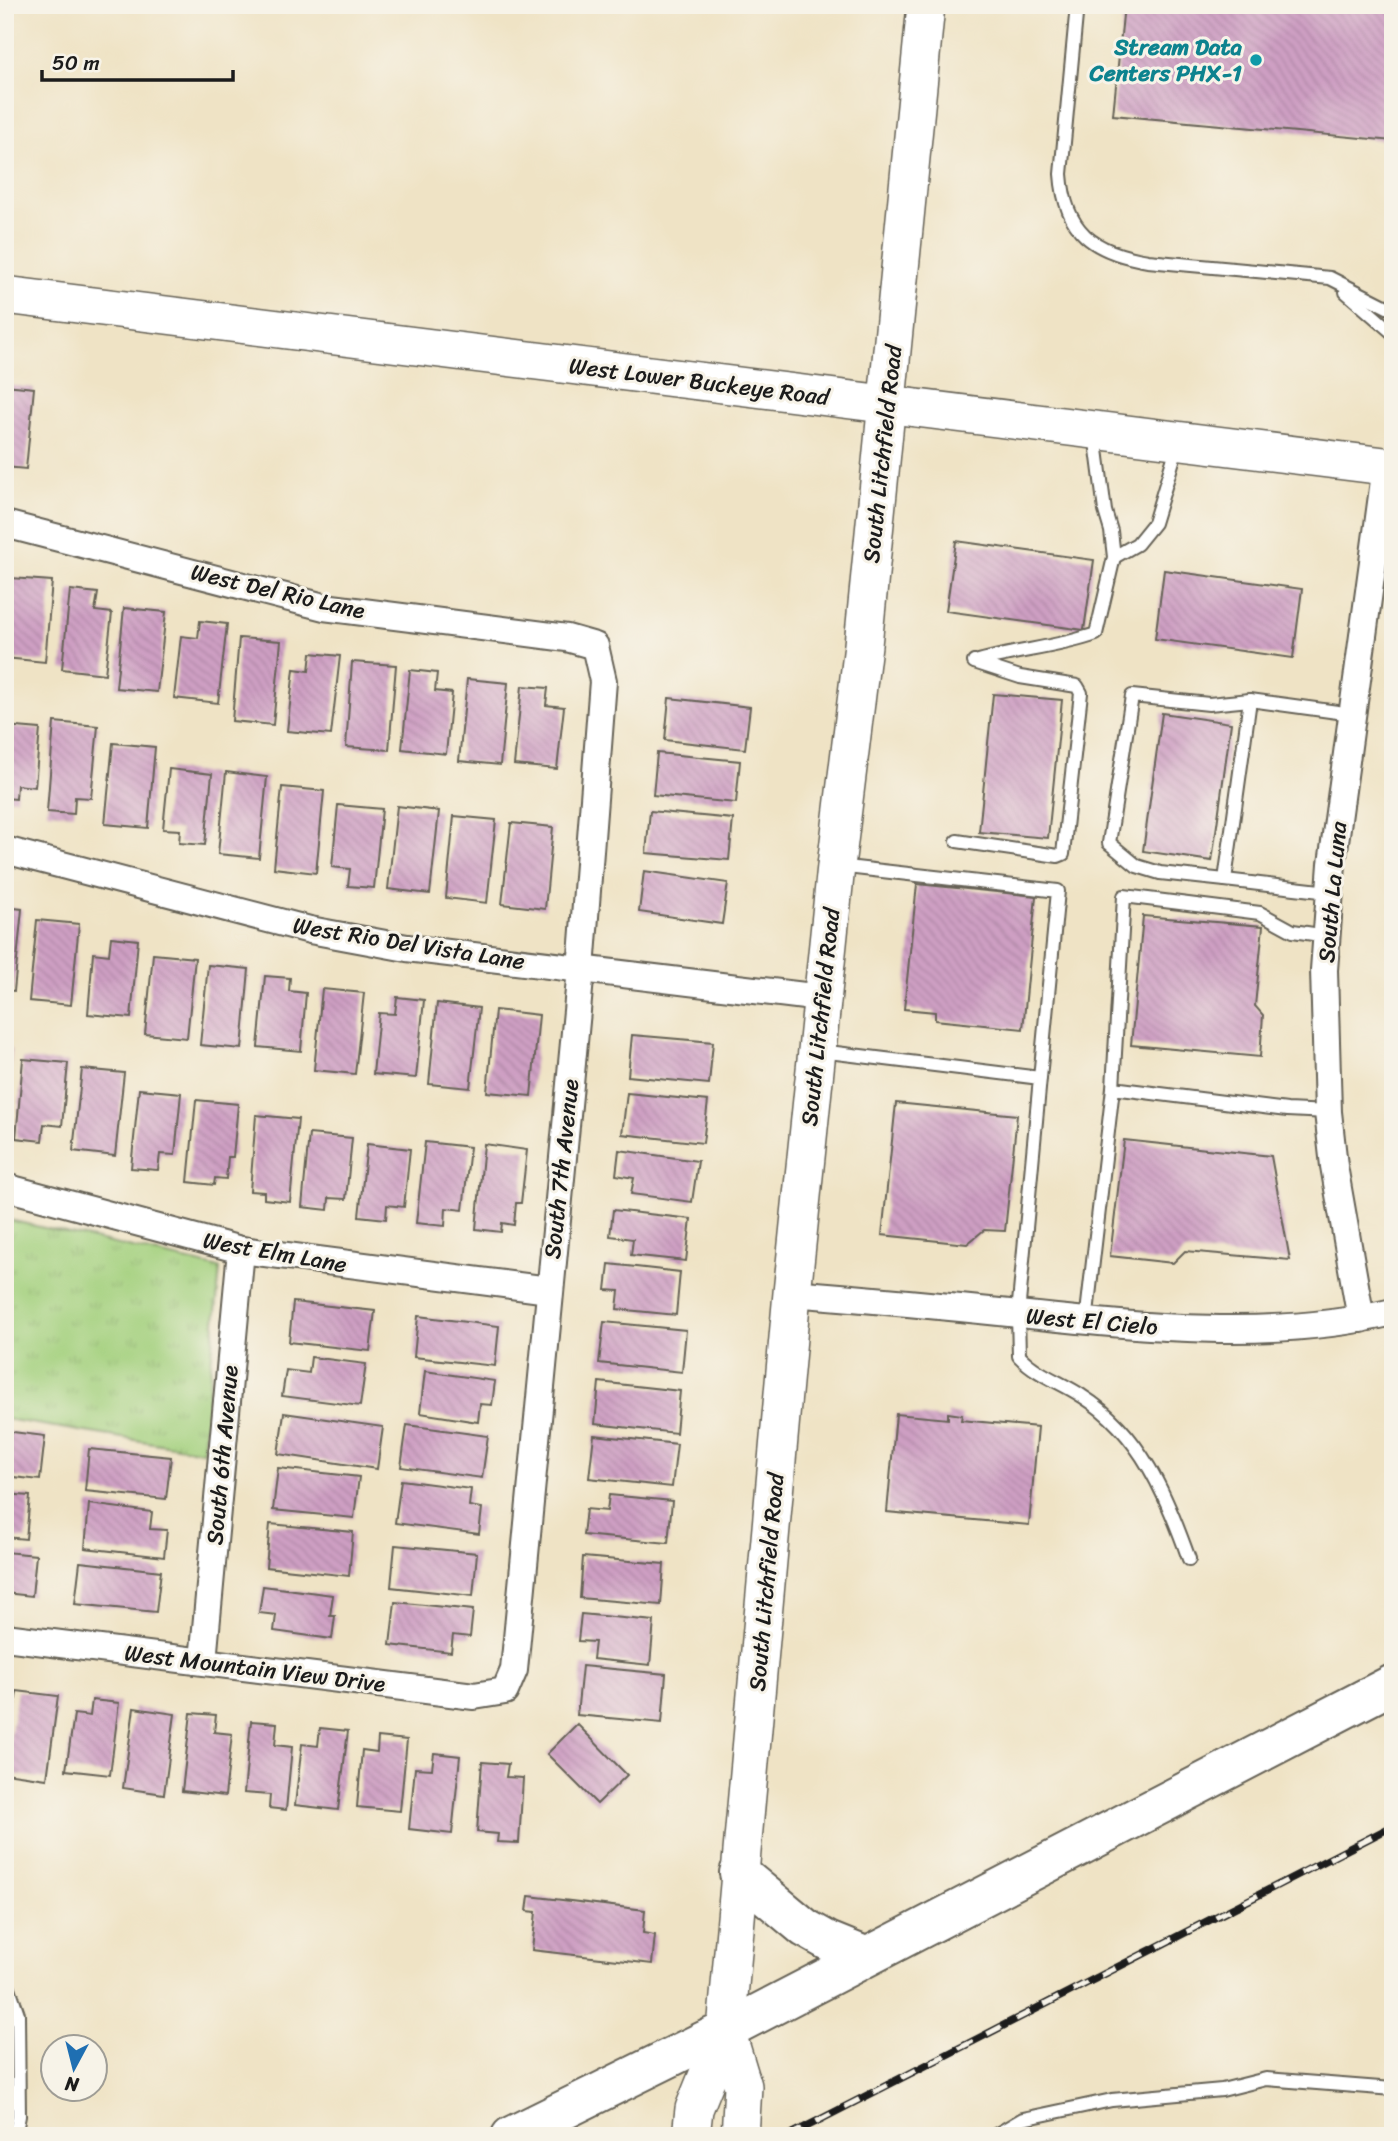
<svg xmlns="http://www.w3.org/2000/svg" width="1398" height="2141" font-family="Sriracha,sans-serif">
  <style>
    .grass { fill: url(#grass-tufts); stroke: #60764c; stroke-width: 2 }
    .building { fill: url(#building-back-hatch) }
    .lines { fill: none; stroke-linecap: round; stroke-linejoin: round }
    .service-casing { stroke: #666257; stroke-width: 16 }
    .minor-casing { stroke: #666257; stroke-width: 30 }
    .secondary-casing { stroke: #666257; stroke-width: 40 }
    .primary-casing { stroke: #666257; stroke-width: 42 }
    .service { stroke: #fff; stroke-width: 12 }
    .minor { stroke: #fff; stroke-width: 26 }
    .secondary { stroke: #fff; stroke-width: 37 }
    .primary { stroke: #fff; stroke-width: 38 }
    .rail-casing { stroke: #1c1c1c; stroke-width: 8 }
    .rail { stroke: #f7f3e8; stroke-width: 5; stroke-dasharray: 16; stroke-linecap: butt }
    .culture-dot { fill: #0f9aa8; stroke: #f7f3e8; stroke-width: 2.5 }
    .labels { text-anchor: middle; stroke-width: 6; stroke-linejoin: round; paint-order: stroke }
    .culture-label { font-size: 23px; font-weight: bold; fill: #0d838f; stroke: #f7f3e8; text-anchor: end }
    .street-label { font-size: 23px; fill: #1c1c1c; stroke: #f7f3e8 }
  </style>
  <defs>
    <pattern id="grass-tufts" width="24" height="20" patternUnits="userSpaceOnUse" patternTransform="scale(1.75)"><rect width="24" height="20" fill="#a3d07d"/><path d="M3 7l-1-3M5 7V3M7 7l1-3M15 17l-1-3M17 17v-4M19 17l1-3" fill="none" stroke="#8cb26b"/></pattern>
    <pattern id="building-back-hatch" width="6" height="6" patternUnits="userSpaceOnUse" patternTransform="scale(1.75)"><rect width="6" height="6" fill="#ce9fc3"/><path d="M-1 5l2 2M0 0l6 6M5-1l2 2" fill="none" stroke="#b088a7"/></pattern>
  </defs>
  <rect width="100%" height="100%" fill="#f7f3e8"/>
  <filter id="ink" filterUnits="userSpaceOnUse"><feTurbulence type="fractalNoise" baseFrequency=".0143" numOctaves="2"/><feDisplacementMap in="SourceGraphic" scale="14" xChannelSelector="R" yChannelSelector="G"/><feConvolveMatrix kernelMatrix="1 2 1 2 8 2 1 2 1" color-interpolation-filters="sRGB"/></filter>
  <filter id="wash" filterUnits="userSpaceOnUse"><feTurbulence type="fractalNoise" baseFrequency=".00686" numOctaves="4" result="noise"/><feDisplacementMap in="SourceGraphic" scale="28" xChannelSelector="R" yChannelSelector="G"/><feGaussianBlur stdDeviation="1.57" result="paint"/><feColorMatrix in="noise" values="0 0 0 0 0 0 0 0 0 0 0 0 0 0 0 0 0 1.4 0 .05"/><feComposite in="paint" operator="in"/></filter>
  <g filter="url(#wash)">
    <rect width="100%" height="100%" fill="#efe3c5"/>
    <!-- grass -->
    <polygon class="grass" points="5,1219 220,1268 203,1451 5,1419"/>
    <g id="blocks">
      <!-- building -->
      <g class="building">
        <polygon points="1124,5 1393,5 1393,141 1113,115"/>
        <polygon points="5,385 34,388 26,469 5,467"/>
        <polygon points="956,541 1094,560 1084,630 946,611"/>
        <polygon points="1164,570 1302,589 1293,658 1155,639"/>
        <polygon points="10,578 52,581 45,662 5,658 5,626"/>
        <polygon points="70,590 98,593 95,611 112,613 105,674 62,669"/>
        <polygon points="124,608 166,612 157,692 116,688"/>
        <polygon points="200,621 227,624 218,703 174,698 181,636 198,638"/>
        <polygon points="239,638 281,641 273,725 232,721"/>
        <polygon points="311,653 340,656 331,735 287,731 294,669 309,671"/>
        <polygon points="352,662 396,665 389,750 346,747"/>
        <polygon points="410,670 437,673 435,691 452,693 446,754 402,749"/>
        <polygon points="467,679 508,683 500,765 459,761"/>
        <polygon points="522,686 548,688 546,705 564,707 557,769 514,765"/>
        <polygon points="993,694 1062,700 1048,838 979,832"/>
        <polygon points="669,698 750,707 745,749 665,740"/>
        <polygon points="1162,713 1231,723 1212,861 1143,851"/>
        <polygon points="54,722 98,726 91,798 75,797 74,814 47,812"/>
        <polygon points="5,726 40,729 35,787 17,785 16,799 5,798"/>
        <polygon points="113,743 155,747 148,828 105,824"/>
        <polygon points="657,753 740,761 736,803 653,795"/>
        <polygon points="169,769 212,774 205,845 179,843 180,830 163,829"/>
        <polygon points="226,772 267,777 259,858 218,854"/>
        <polygon points="282,787 324,791 316,873 274,868"/>
        <polygon points="338,805 382,809 374,888 348,886 350,869 332,867"/>
        <polygon points="397,806 439,811 430,894 388,889"/>
        <polygon points="650,811 733,819 729,860 646,853"/>
        <polygon points="454,816 496,820 487,903 446,898"/>
        <polygon points="511,823 553,827 545,909 502,904"/>
        <polygon points="644,871 728,883 722,924 639,912"/>
        <polygon points="917,884 1036,896 1023,1029 935,1020 935,1012 904,1009"/>
        <polygon points="5,907 22,909 14,991 5,990"/>
        <polygon points="1143,916 1263,926 1255,1006 1263,1015 1260,1057 1131,1045"/>
        <polygon points="37,920 79,924 71,1005 29,1001"/>
        <polygon points="111,937 138,940 131,1018 88,1014 93,953 109,955"/>
        <polygon points="153,954 195,958 187,1038 145,1034"/>
        <polygon points="208,965 249,969 242,1049 200,1045"/>
        <polygon points="265,976 290,978 289,991 306,993 301,1051 258,1047"/>
        <polygon points="322,989 364,993 355,1074 314,1070"/>
        <polygon points="397,997 424,1000 416,1078 373,1074 379,1013 395,1014"/>
        <polygon points="437,1003 479,1008 470,1088 429,1084"/>
        <polygon points="495,1010 539,1015 531,1096 487,1092"/>
        <polygon points="632,1035 713,1042 709,1084 628,1076"/>
        <polygon points="5,1048 12,1049 7,1102 5,1102"/>
        <polygon points="23,1059 68,1063 62,1126 44,1124 42,1141 16,1138"/>
        <polygon points="82,1069 124,1073 115,1156 73,1151"/>
        <polygon points="139,1089 181,1093 175,1155 160,1154 158,1170 131,1168"/>
        <polygon points="627,1093 708,1101 703,1143 622,1134"/>
        <polygon points="196,1100 238,1104 233,1157 228,1157 226,1179 215,1178 214,1185 188,1182"/>
        <polygon points="896,1103 1017,1115 1005,1231 984,1230 967,1244 882,1235"/>
        <polygon points="256,1115 298,1119 290,1202 264,1199 264,1192 250,1191"/>
        <polygon points="309,1134 352,1138 346,1199 329,1198 328,1210 302,1207"/>
        <polygon points="1124,1140 1271,1156 1290,1260 1185,1251 1173,1263 1110,1256"/>
        <polygon points="425,1142 470,1147 463,1210 446,1208 445,1226 416,1223"/>
        <polygon points="367,1144 410,1149 404,1207 387,1205 386,1219 359,1216"/>
        <polygon points="484,1144 527,1150 521,1203 516,1203 514,1225 502,1223 501,1232 476,1229"/>
        <polygon points="619,1150 698,1161 692,1202 631,1194 634,1178 616,1175"/>
        <polygon points="613,1210 691,1219 686,1261 631,1255 633,1239 610,1236"/>
        <polygon points="609,1264 680,1272 676,1315 617,1309 619,1291 606,1290"/>
        <polygon points="293,1302 375,1311 370,1351 289,1342"/>
        <polygon points="418,1316 499,1326 495,1366 414,1357"/>
        <polygon points="604,1322 686,1330 682,1372 599,1363"/>
        <polygon points="311,1357 366,1364 360,1406 282,1396 286,1370 309,1373"/>
        <polygon points="425,1371 495,1381 492,1405 480,1404 478,1422 420,1413"/>
        <polygon points="599,1382 680,1391 676,1433 595,1424"/>
        <polygon points="284,1413 383,1427 377,1469 278,1454"/>
        <polygon points="948,1413 962,1415 961,1420 1038,1427 1029,1525 887,1512 896,1414 948,1419"/>
        <polygon points="407,1425 488,1436 482,1478 401,1467"/>
        <polygon points="5,1431 45,1436 40,1480 5,1476"/>
        <polygon points="594,1435 677,1444 672,1487 589,1478"/>
        <polygon points="89,1449 171,1457 166,1499 85,1491"/>
        <polygon points="278,1468 359,1477 354,1518 273,1510"/>
        <polygon points="401,1480 471,1489 469,1506 482,1508 479,1534 395,1523"/>
        <polygon points="5,1494 30,1496 26,1539 5,1537"/>
        <polygon points="609,1495 672,1501 668,1543 583,1535 586,1509 607,1511"/>
        <polygon points="89,1504 152,1512 150,1529 167,1530 164,1557 85,1548"/>
        <polygon points="270,1524 353,1532 349,1576 266,1567"/>
        <polygon points="395,1545 477,1553 473,1596 391,1587"/>
        <polygon points="5,1552 36,1555 32,1596 5,1593"/>
        <polygon points="583,1557 664,1564 661,1605 580,1598"/>
        <polygon points="80,1562 161,1571 156,1612 75,1604"/>
        <polygon points="263,1586 333,1595 330,1616 335,1616 332,1639 274,1631 276,1615 259,1613"/>
        <polygon points="395,1602 473,1610 470,1637 453,1635 451,1652 390,1645"/>
        <polygon points="581,1614 654,1621 650,1665 593,1659 595,1642 578,1641"/>
        <polygon points="582,1666 666,1674 662,1723 577,1715"/>
        <polygon points="17,1691 58,1696 47,1779 5,1773"/>
        <polygon points="92,1700 119,1703 110,1775 66,1770 74,1714 90,1716"/>
        <polygon points="134,1708 175,1714 164,1794 123,1788"/>
        <polygon points="191,1713 216,1715 214,1732 232,1734 225,1796 182,1791"/>
        <polygon points="251,1721 277,1723 275,1745 292,1747 286,1810 269,1808 270,1795 244,1793"/>
        <polygon points="577,1724 627,1775 597,1804 547,1754"/>
        <polygon points="320,1728 348,1731 338,1810 295,1805 302,1744 318,1746"/>
        <polygon points="378,1737 407,1740 400,1811 357,1807 362,1750 377,1752"/>
        <polygon points="434,1753 460,1756 452,1834 409,1829 415,1768 432,1769"/>
        <polygon points="482,1762 508,1764 506,1777 523,1778 519,1843 497,1842 498,1834 477,1832"/>
        <polygon points="529,1896 645,1910 643,1933 655,1935 652,1964 532,1950 536,1912 527,1911"/>
      </g>
    </g>
  </g>
  <g filter="url(#ink)">
    <use href="#blocks" fill-opacity="0" stroke="#666257" stroke-width="2"/>
    <g class="lines">
      <defs>
        <g id="service">
          <path d="M1077 5 1061 174C1065 232 1093 252 1148 261L1330 278 1393 310"/>
          <polyline points="1346,292 1393,333"/>
          <polyline points="1114,557 1137,544 1154,523 1178,444"/>
          <path d="M975 662C1015 650 1057 648 1096 634L1114 557 1111 531 1105 511 1095 434"/>
          <polyline points="957,841 1058,856 1063,854 1081,693 1077,686 1020,677 974,662"/>
          <polyline points="838,866 1058,891 1040,1078"/>
          <polyline points="1225,880 1160,873 1137,866 1109,843 1132,696 1209,704 1250,700"/>
          <polyline points="1329,892 1225,880 1250,700 1352,714"/>
          <path d="M820 1051 1040 1078 1018 1314 1019 1356C1037 1375 1061 1382 1082 1396 1141 1433 1167 1497 1189 1559"/>
          <polyline points="1113,1088 1124,896 1260,913 1293,931 1327,936"/>
          <polyline points="1086,1322 1113,1088 1287,1110 1328,1112"/>
          <polyline points="5,1976 18,2014 19,2116 15,2136"/>
          <polyline points="994,2136 1023,2119 1112,2100 1222,2090 1266,2079 1393,2089"/>
        </g>
        <g id="minor">
          <polyline points="5,524 324,607 567,638 595,646 603,681 581,969 514,1670 505,1691 474,1696 5,1637"/>
          <polyline points="5,850 310,930 407,948 821,998"/>
          <polyline points="5,1187 241,1250 549,1290"/>
          <path d="M792 1293C867 1299 943 1306 1019 1314 1143 1327 1270 1341 1393 1312"/>
          <polyline points="1361,1319 1334,1166 1328,1112 1324,970 1332,864 1386,466"/>
          <polyline points="203,1661 241,1250"/>
        </g>
        <g id="secondary">
          <polyline points="5,295 1393,467"/>
          <polyline points="726,2030 743,2086 740,2136"/>
          <polyline points="691,2136 694,2109 726,2030 792,1293 836,866 863,645 926,5"/>
        </g>
        <g id="primary">
          <polyline points="739,1873 805,1928 828,1941 865,1956"/>
          <polyline points="511,2136 726,2030 1393,1684"/>
        </g>
      </defs>
      <!-- service casing -->
      <use href="#service" class="service-casing"/>
      <!-- minor casing -->
      <use href="#minor" class="minor-casing"/>
      <!-- secondary casing -->
      <use href="#secondary" class="secondary-casing"/>
      <!-- primary casing -->
      <use href="#primary" class="primary-casing"/>
      <!-- service -->
      <use href="#service" class="service"/>
      <!-- minor -->
      <use href="#minor" class="minor"/>
      <!-- secondary -->
      <use href="#secondary" class="secondary"/>
      <!-- primary -->
      <use href="#primary" class="primary"/>
      <defs>
        <polyline id="rail" points="788,2136 1393,1826"/>
      </defs>
      <!-- rail casing -->
      <use href="#rail" class="rail-casing"/>
      <!-- rail -->
      <use href="#rail" class="rail"/>
    </g>
  </g>
  <!-- markers -->
  <circle class="culture-dot" cx="1256" cy="60" r="7"/>
  <g class="labels">
    <!-- culture labels -->
    <g class="culture-label">
      <text x="1242" y="55">Stream Data<tspan x="1242" dy="26">Centers PHX-1</tspan></text>
    </g>
    <!-- street labels -->
    <g class="street-label">
      <text transform="translate(699 381) rotate(7)" y="8">West Lower Buckeye Road</text>
      <text transform="translate(882 454) rotate(-84)" y="8">South Litchfield Road</text>
      <text transform="translate(278 591) rotate(13)" y="8">West Del Rio Lane</text>
      <text transform="translate(1332 892) rotate(-85)" y="8">South La Luna</text>
      <text transform="translate(409 943) rotate(9)" y="8">West Rio Del Vista Lane</text>
      <text transform="translate(820 1017) rotate(-84)" y="8">South Litchfield Road</text>
      <text transform="translate(561 1169) rotate(-84)" y="8">South 7th Avenue</text>
      <text transform="translate(275 1252) rotate(10)" y="8">West Elm Lane</text>
      <text transform="translate(1092 1321) rotate(5)" y="8">West El Cielo</text>
      <text transform="translate(222 1455) rotate(-85)" y="8">South 6th Avenue</text>
      <text transform="translate(766 1582) rotate(-85)" y="8">South Litchfield Road</text>
      <text transform="translate(255 1668) rotate(7)" y="8">West Mountain View Drive</text>
    </g>
  </g>
  <!-- margin -->
  <rect width="1398" height="2141" fill="none" stroke="#f7f3e8" stroke-width="28"/>
  <!-- north arrow -->
  <g transform="translate(74 2068) rotate(187)"><circle r="33" fill="#f7f3e8" stroke="#9f9d96" stroke-width="2"/>
  <path d="M0-5L12 26L0 18L-12 26Z" fill="#1f6fb2"/>
  <text y="-10" font-size="19" font-weight="bold" text-anchor="middle" fill="#1c1c1c">N</text>
  </g>
  <!-- scale -->
  <path d="M42 70v10h191v-10" fill="none" stroke="#1c1c1c" stroke-width="3.5"/>
  <text x="52" y="70" font-size="21" fill="#1c1c1c" stroke="#f7f3e8" stroke-width="5" paint-order="stroke">50 m</text>
</svg>
